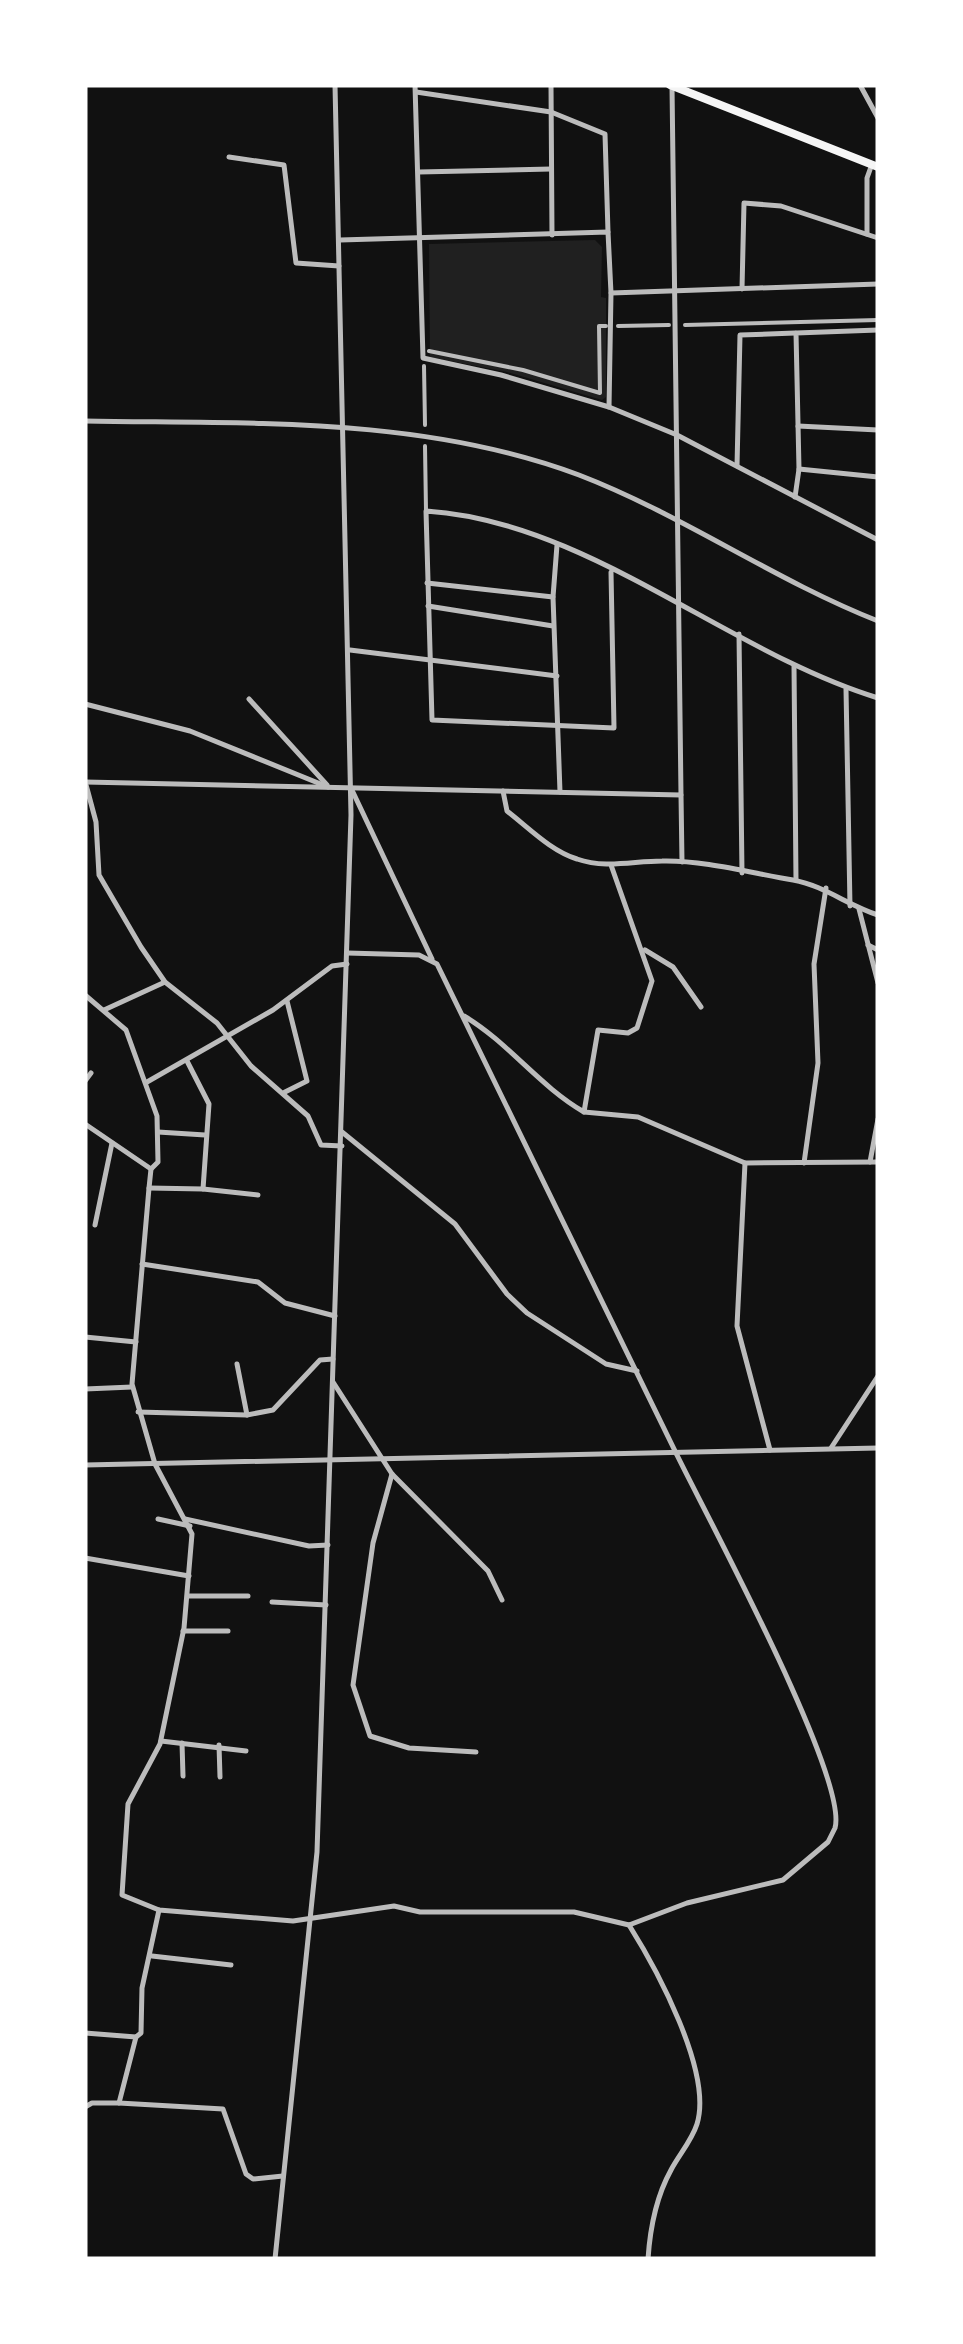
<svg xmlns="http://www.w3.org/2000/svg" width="963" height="2344" font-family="Manrope,sans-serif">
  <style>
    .green { fill: #202020 }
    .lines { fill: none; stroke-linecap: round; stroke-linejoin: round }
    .pedestrian { stroke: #bcbcbc; stroke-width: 4 }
    .minor { stroke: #bcbcbc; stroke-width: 5 }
    .tertiary { stroke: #bcbcbc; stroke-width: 5 }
    .trunk { stroke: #f5f5f5; stroke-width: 8 }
  </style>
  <rect width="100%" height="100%" fill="#111"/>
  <!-- green -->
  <polygon class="green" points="595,240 602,247 601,297 606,298 606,397 602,400 507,372 430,357 429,244"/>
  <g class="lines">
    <!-- pedestrian -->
    <g class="pedestrian">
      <polyline points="685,325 878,320"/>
      <polyline points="618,326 669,325"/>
      <polyline points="429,351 523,370 600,393 599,326 606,326"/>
      <polyline points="424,366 425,425"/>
      <polyline points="425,446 426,511"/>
    </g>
    <!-- minor -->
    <g class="minor">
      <polyline points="415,85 423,358 501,375 609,407 677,435 878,540"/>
      <polyline points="551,85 552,235"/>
      <polyline points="860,85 878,118"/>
      <polyline points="416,92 551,112 605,134 608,232"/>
      <polyline points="229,157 284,165 296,263 339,266"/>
      <polyline points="419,172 551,169"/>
      <polyline points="867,234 867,178 872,164"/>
      <polyline points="340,240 608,232 611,293 878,284"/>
      <polyline points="742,289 744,203 781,206 878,238"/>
      <polyline points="609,407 611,293"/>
      <polyline points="798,426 878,430"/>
      <polyline points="737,466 740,335 795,333"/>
      <polyline points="799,469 878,477"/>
      <polyline points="795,497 799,469 796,333 878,330"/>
      <polyline points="557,545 553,597 560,792"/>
      <path d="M611 572 614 728 432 720 426 511C587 521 727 652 878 698"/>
      <polyline points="427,583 553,597"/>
      <polyline points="428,606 553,626"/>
      <polyline points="739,634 742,873"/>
      <polyline points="350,650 557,676"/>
      <polyline points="794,666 796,880"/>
      <polyline points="846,689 850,906"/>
      <polyline points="249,699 327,785"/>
      <polyline points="85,704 190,731 328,787"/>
      <polyline points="85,781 96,822 99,875 141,947 165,982 217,1023 251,1066 308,1116 321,1145 342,1146"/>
      <polyline points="351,788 432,959"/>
      <path d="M503 791 507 811C529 828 551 851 577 859 606 869 633 861 662 861 704 860 751 873 793 880 825 886 847 905 878 915"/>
      <polyline points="681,795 682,862"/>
      <polyline points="859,909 878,983"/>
      <polyline points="868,945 878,950"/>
      <polyline points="645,950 673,967 701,1007"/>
      <path d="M85 995 126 1030 157 1116 158 1162 151 1169 149 1188 132 1384 155 1464 192 1534 184 1628 160 1744 128 1804 122 1895 159 1910 293 1921 394 1906 420 1912H574L629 1925 687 1903 783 1880 828 1842 835 1828C849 1778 705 1513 676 1453"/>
      <polyline points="104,1010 165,982"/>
      <path d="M464 1016C508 1042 539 1086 584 1112L598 1030 628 1033 637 1028 652 981 611 865"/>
      <polyline points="85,1081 91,1073"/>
      <polyline points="147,1082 273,1010 332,966 347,964"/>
      <polyline points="285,1092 307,1081 287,1001"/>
      <polyline points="584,1112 638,1117 745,1163 878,1162"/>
      <polyline points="85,1124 151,1169"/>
      <polyline points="158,1132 205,1135"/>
      <polyline points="342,1132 455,1224 507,1294 527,1313 606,1364 637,1371"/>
      <polyline points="870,1162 878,1119"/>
      <polyline points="745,1163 737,1326 770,1450"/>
      <polyline points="804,1163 818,1063 814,964 826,888"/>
      <polyline points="149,1188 203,1189 209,1104 187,1061"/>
      <polyline points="203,1189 258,1195"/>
      <polyline points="95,1225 112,1143"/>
      <polyline points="142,1264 258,1282 285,1303 335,1316"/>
      <polyline points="85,1337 136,1342"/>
      <polyline points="237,1364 247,1415"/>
      <polyline points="333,1382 392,1474 488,1571 502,1600"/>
      <polyline points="85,1389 132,1387"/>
      <polyline points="138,1412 247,1415 273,1410 320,1360 333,1359"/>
      <polyline points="831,1448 878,1376"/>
      <polyline points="392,1474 373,1543 353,1685 370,1736 409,1748 476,1752"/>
      <polyline points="158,1519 190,1526"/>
      <polyline points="185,1519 309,1546 328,1545"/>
      <polyline points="85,1558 189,1576"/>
      <polyline points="188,1596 248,1596"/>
      <polyline points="272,1602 326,1605"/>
      <polyline points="183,1631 228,1631"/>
      <polyline points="161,1741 246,1751"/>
      <polyline points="182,1743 183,1776"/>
      <polyline points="219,1745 220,1777"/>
      <path d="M629 1925C656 1968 713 2072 697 2124 692 2140 679 2155 671 2170 656 2197 650 2229 648 2259"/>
      <polyline points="152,1956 231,1965"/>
      <polyline points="85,2033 136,2037 141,2033 142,1988 159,1910"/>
      <polyline points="136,2037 119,2103 223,2109 246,2174 253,2179 283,2176"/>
      <polyline points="85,2107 92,2103 119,2103"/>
    </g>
    <!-- tertiary -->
    <g class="tertiary">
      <path d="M85 421C251 424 421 416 579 475 683 515 774 580 878 621"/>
      <polyline points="85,782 681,795 672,86"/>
      <polyline points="347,953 419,955 437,964 676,1453"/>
      <polyline points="85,1465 878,1448"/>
      <polyline points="275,2259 317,1852 351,815 335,85"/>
    </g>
    <!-- trunk -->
    <polyline class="trunk" points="670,85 878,167"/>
  </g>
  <!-- border -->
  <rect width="963" height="2344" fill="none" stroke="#ffffff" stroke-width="175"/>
</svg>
